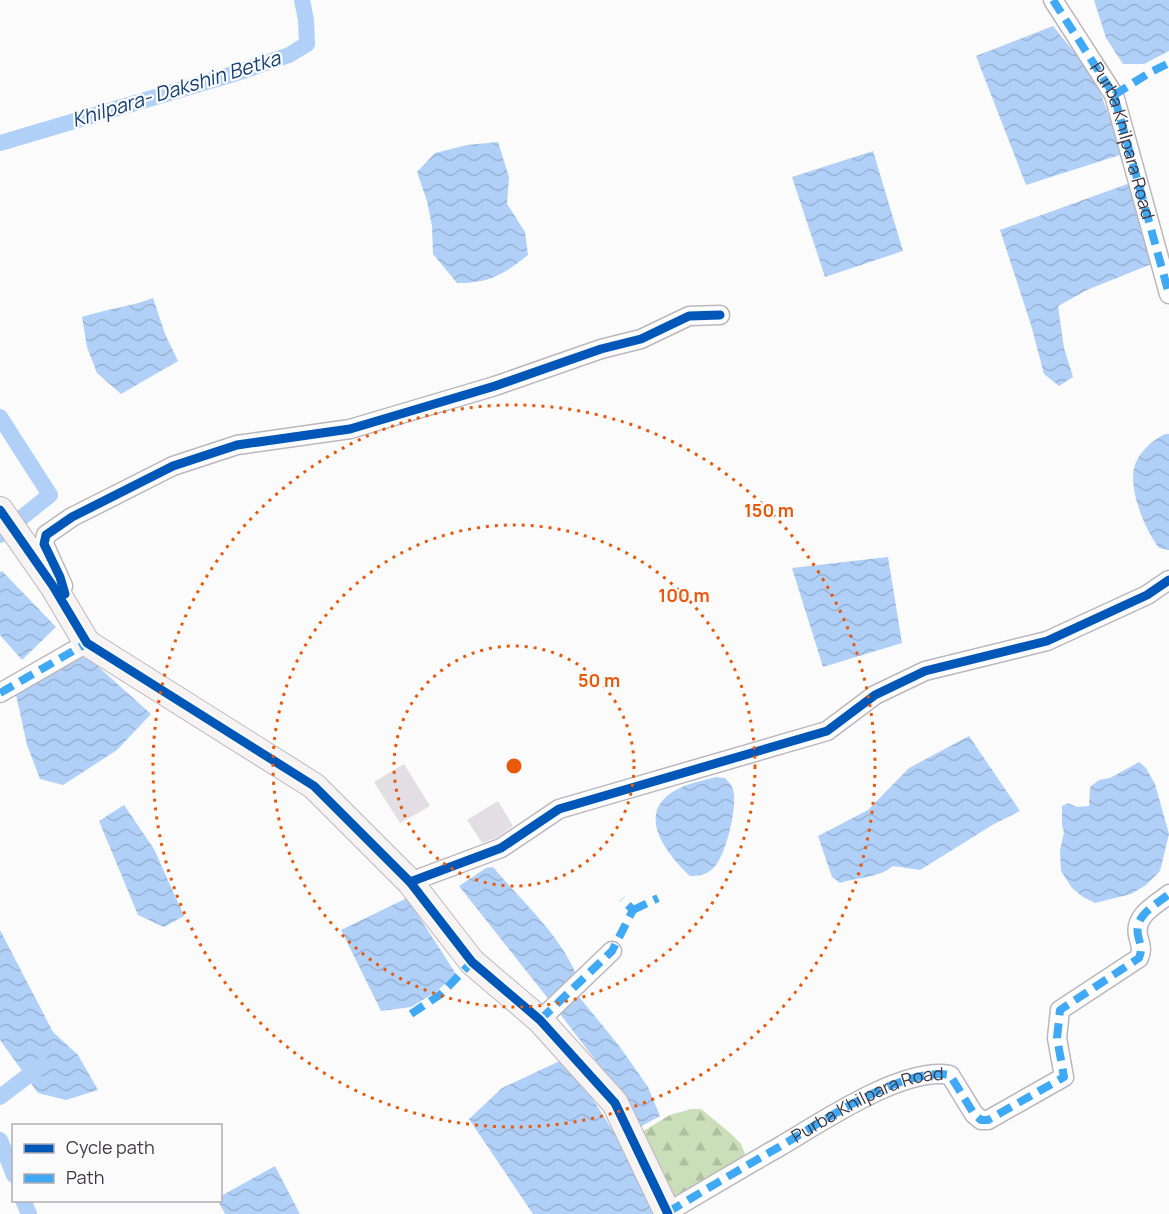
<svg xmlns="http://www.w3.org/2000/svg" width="1169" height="1214" font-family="Manrope,sans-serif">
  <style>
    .forest { fill: url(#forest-firs) }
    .water { fill: url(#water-waves) }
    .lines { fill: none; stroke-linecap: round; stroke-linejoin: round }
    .canal { stroke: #b0d0f8; stroke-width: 16 }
    .building { fill: #e2dee4 }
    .street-casing { stroke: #bbb7bd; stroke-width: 21 }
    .secondary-casing { stroke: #bbb7bd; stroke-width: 28 }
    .street { stroke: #fefefe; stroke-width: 18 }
    .secondary { stroke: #f7f3f2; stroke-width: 26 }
    .quiet { stroke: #3fa9f5; stroke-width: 8; stroke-dasharray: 15 8; stroke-linecap: butt }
    .cycleway-casing { stroke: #fbfbfb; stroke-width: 13 }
    .cycleway { stroke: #0057b8; stroke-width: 9 }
    .ring { fill: none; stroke: #e8590c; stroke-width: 3; stroke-dasharray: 3 6 }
    .labels { text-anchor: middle; stroke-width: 4.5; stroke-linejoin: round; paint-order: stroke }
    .street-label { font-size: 18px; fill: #403844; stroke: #fbfbfb }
    .water-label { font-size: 20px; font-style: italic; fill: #144074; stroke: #fbfbfb }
    .centre { fill: #e8590c; stroke: #fbfbfb; stroke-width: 3 }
    .ring-label { font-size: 18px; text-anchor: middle; font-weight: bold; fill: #e8590c; stroke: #fbfbfb; stroke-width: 4.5; stroke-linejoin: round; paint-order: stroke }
  </style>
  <defs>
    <pattern id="forest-firs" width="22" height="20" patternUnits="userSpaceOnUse" patternTransform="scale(1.5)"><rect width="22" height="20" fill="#cbdeba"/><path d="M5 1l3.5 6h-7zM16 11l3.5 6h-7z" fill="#afbfa1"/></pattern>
    <pattern id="water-waves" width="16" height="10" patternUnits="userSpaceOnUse" patternTransform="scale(1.5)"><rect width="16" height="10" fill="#b0d0f8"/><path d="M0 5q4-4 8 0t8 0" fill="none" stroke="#98b3d6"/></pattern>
  </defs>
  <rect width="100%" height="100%" fill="#fbfbfb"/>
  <!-- forest -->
  <polygon class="forest" points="691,1109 701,1109 730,1133 741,1144 745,1154 744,1161 676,1202 640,1133 670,1115"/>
  <!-- water -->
  <g class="water">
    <polygon points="1094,0 1169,0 1169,51 1144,64 1123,64 1106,38"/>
    <polygon points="1053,26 1095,78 1123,154 1026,185 976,56"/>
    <path d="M498 142 509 177 507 204 525 232 528 255C503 275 489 283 457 283L433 254 432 226 427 201 417 172 435 153 467 145Z"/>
    <polygon points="873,151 903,251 825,277 792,177"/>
    <polygon points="1130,183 1159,261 1087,290 1058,306 1064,348 1073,377 1059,386 1044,374 1031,325 1000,230"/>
    <path d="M153 298 165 334 178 361 121 394 97 373 87 347 82 317C106 309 130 307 153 298Z"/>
    <path d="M1165 434H1169V550L1159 548C1145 530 1129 491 1134 468 1138 453 1151 441 1165 434Z"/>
    <polygon points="888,557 902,643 823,667 792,568"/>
    <polygon points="2,571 56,627 22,660 0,635 0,572"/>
    <polygon points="83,653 151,714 117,750 63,785 40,779 27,745 15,690"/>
    <path d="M969 736 1020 811 994 824 920 870 893 866C879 878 858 877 840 883L832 877 818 836 868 810 909 768Z"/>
    <polygon points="1139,762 1146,768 1155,784 1169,834 1160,871 1146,885 1131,894 1095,903 1083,897 1072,888 1061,871 1060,851 1064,832 1062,825 1062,806 1068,803 1077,807 1089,806 1090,787 1099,780 1110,778"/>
    <path d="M716 777 725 778C730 783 733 787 734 794 736 811 726 854 715 866 709 874 700 876 690 876 669 856 636 817 671 793 684 784 701 781 716 777Z"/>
    <polygon points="124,805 154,849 184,916 164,927 138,915 99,821"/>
    <path d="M493 867C522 902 558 932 576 974L550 1001 459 886 486 868Z"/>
    <polygon points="407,898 456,974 436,992 411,1007 381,1011 341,930"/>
    <polygon points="0,930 53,1032 78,1055 98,1090 66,1100 38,1093 0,1040"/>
    <polygon points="576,993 620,1047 648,1087 660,1116 638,1128 626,1100 557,1010"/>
    <polygon points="566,1058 621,1143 657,1214 533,1214 469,1119 502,1088"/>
    <polygon points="275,1166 300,1214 225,1214 218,1201 220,1200 221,1196"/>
  </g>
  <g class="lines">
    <!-- canal -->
    <g class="canal">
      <polyline points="0,143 240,72 289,55 307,44 306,20 302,0"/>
      <polyline points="0,417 50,495 0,535"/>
      <polyline points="0,1097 42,1065"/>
      <polyline points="0,1140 14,1175"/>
      <polyline points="23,1200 29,1214"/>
    </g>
  </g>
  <!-- building -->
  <g class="building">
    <polygon points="404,764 430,806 400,823 374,782"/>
    <polygon points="498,801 513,826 496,838 482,843 467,820"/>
  </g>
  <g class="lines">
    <defs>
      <g id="street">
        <polyline points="1053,0 1114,95 1169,294"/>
        <polyline points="63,586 44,544 46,535 72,517 173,466 237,445 350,429 495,386 601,349 641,339 689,316 720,315"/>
        <polyline points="0,693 87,643"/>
        <polyline points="410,882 501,848 559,809 827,731 875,695 925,671 1047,641 1147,595 1169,580"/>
        <polyline points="540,1020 612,951"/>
        <path id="s1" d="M668 1212C705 1190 742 1168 779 1147 820 1123 903 1066 950 1075L974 1114 981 1120H988L1064 1077 1057 1038 1060 1010 1139 958C1143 948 1140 945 1138 935 1134 915 1156 905 1169 894"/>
      </g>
      <polyline id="secondary" points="0,510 53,586 87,643 314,786 410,882 472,962 540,1020 615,1103 668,1214"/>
    </defs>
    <!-- street casing -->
    <use href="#street" class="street-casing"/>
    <!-- secondary casing -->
    <use href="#secondary" class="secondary-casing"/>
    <!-- street -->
    <use href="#street" class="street"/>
    <!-- secondary -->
    <use href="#secondary" class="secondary"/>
    <!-- quiet -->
    <g class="quiet">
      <path id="s2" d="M1053 0 1114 95 1169 294"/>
      <polyline points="1114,95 1149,73 1169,63"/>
      <polyline points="0,693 87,643"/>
      <polyline points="633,910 658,898"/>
      <polyline points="411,1014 441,994 472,962"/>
      <polyline points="540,1020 612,951 633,910 622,899"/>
      <path d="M668 1212C705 1190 742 1168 779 1147 820 1123 903 1066 950 1075L974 1114 981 1120H988L1064 1077 1057 1038 1060 1010 1139 958C1143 948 1140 945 1138 935 1134 915 1156 905 1169 894"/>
    </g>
    <defs>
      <g id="cycleway">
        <polyline points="0,510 53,586 87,643 314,786 410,882 472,962 540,1020 615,1103 668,1214"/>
        <polyline points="65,594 60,577 44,544 46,535 72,517 173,466 237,445 350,429 495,386 601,349 641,339 689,316 720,315"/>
        <polyline points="410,882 501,848 559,809 827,731 875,695 925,671 1047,641 1147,595 1169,580"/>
      </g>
    </defs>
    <!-- cycleway casing -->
    <use href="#cycleway" class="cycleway-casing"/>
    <!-- cycleway -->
    <use href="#cycleway" class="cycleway"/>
  </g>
  <!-- distance rings -->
  <g class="ring">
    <circle cx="514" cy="766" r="120"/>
    <circle cx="514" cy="766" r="241"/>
    <circle cx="514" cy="766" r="361"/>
  </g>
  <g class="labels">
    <!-- street labels -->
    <g class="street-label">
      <text dy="6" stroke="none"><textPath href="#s2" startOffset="159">Purba Khilpara Road</textPath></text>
      <text dy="6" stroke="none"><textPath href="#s1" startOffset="228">Purba Khilpara Road</textPath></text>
    </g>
    <!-- water labels -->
    <g class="water-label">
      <text transform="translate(176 89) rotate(-17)" y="7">Khilpara- Dakshin Betka</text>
    </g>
  </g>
  <circle cx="514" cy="766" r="9" class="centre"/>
  <g class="ring-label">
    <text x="769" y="517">150 m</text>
    <text x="684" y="602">100 m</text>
    <text x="599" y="687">50 m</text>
  </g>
  <!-- legend -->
  <rect x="12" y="1124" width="210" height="78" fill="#fbfbfb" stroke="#b0adb2" stroke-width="1.5"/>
  <rect x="24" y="1144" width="30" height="9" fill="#0057b8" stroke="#b0adb2" stroke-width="1.5"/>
  <text x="66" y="1154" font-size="18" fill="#403844">Cycle path</text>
  <rect x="24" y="1174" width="30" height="9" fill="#3fa9f5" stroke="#b0adb2" stroke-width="1.5"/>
  <text x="66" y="1184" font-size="18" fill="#403844">Path</text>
</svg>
